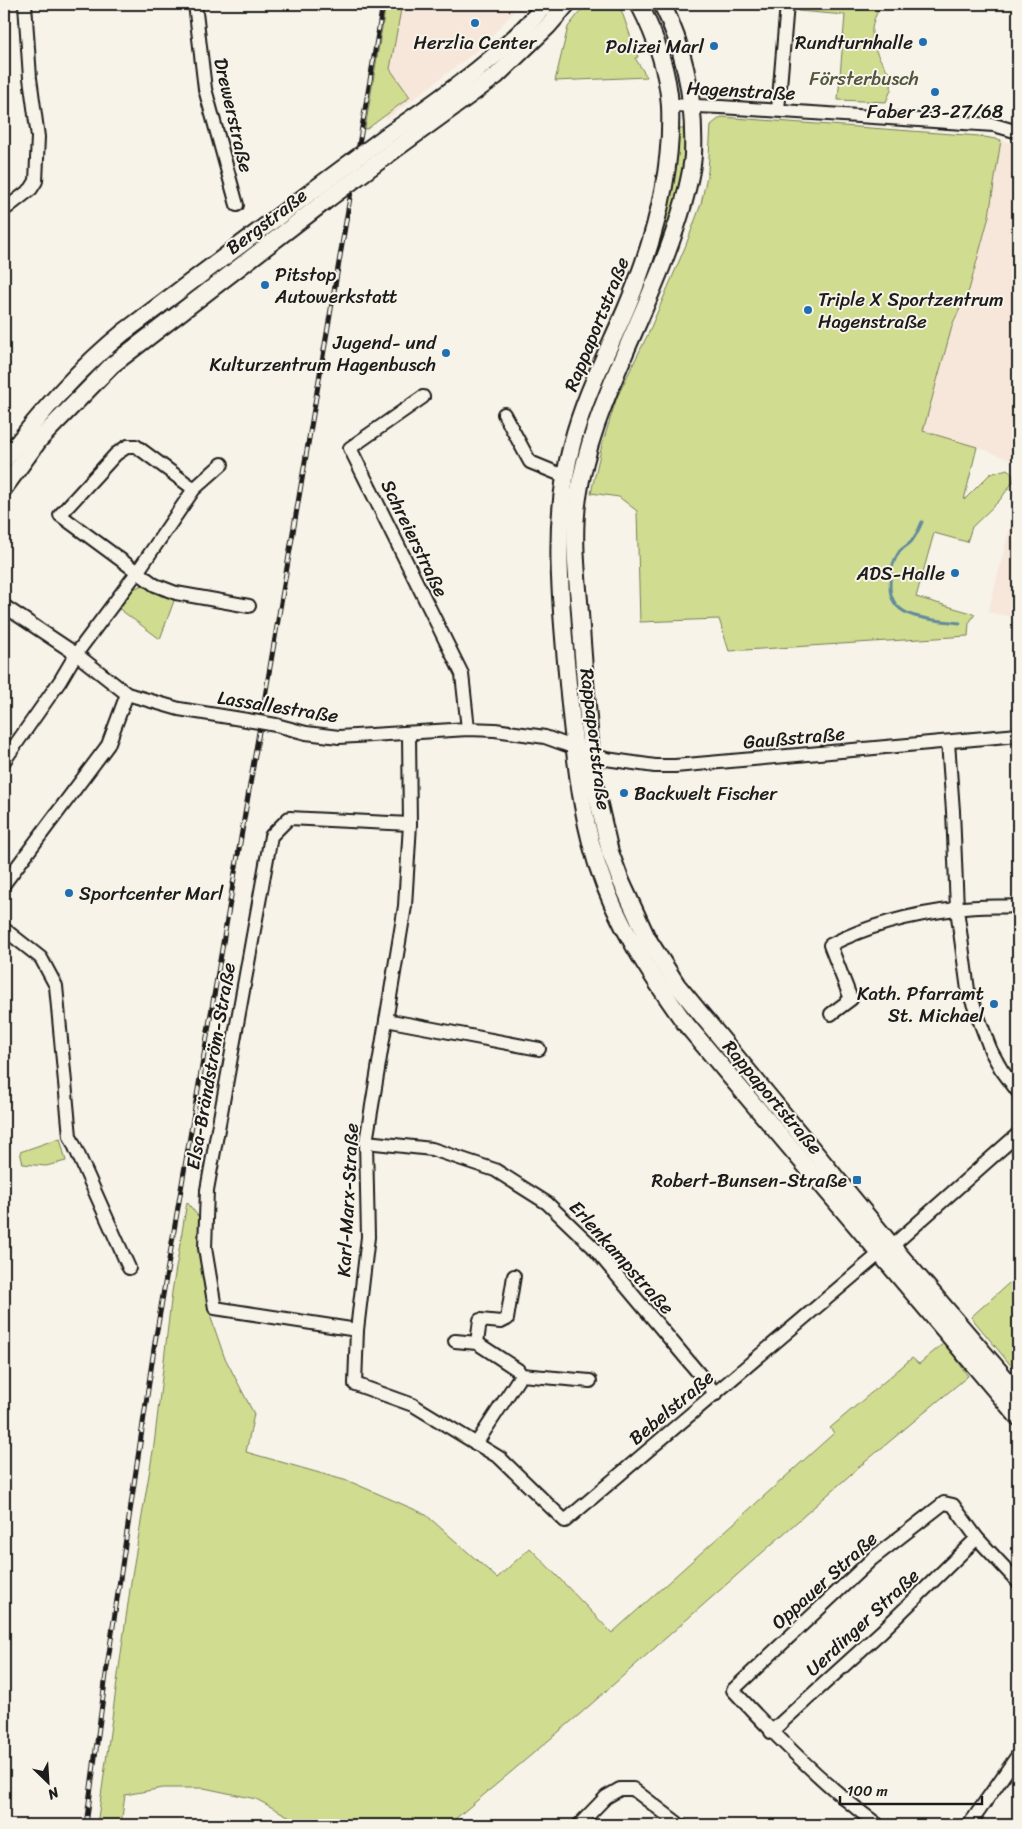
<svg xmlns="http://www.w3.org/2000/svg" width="1022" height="1829" font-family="Sriracha,sans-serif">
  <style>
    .built { fill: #f7e7da }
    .green { fill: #d0dc90; stroke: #767c56 }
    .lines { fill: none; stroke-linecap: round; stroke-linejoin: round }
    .stream { stroke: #628a9c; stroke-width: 3 }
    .minor-casing { stroke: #1c1c1c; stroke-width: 16 }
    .major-casing { stroke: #1c1c1c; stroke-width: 20 }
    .minor { stroke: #f7f3e8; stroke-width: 12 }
    .major { stroke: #f7f3e8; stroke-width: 16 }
    .rail-casing { stroke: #1c1c1c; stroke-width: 5 }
    .rail { stroke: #f7f3e8; stroke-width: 3; stroke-dasharray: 9; stroke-linecap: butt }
    .minor-bridge-casing { stroke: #1c1c1c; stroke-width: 16; stroke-linecap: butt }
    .major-bridge-casing { stroke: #1c1c1c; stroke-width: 20; stroke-linecap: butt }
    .minor-bridge { stroke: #f7f3e8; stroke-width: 12 }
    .major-bridge { stroke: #f7f3e8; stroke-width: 16 }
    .poi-dot { fill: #1f6fb2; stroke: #f7f3e8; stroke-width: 2 }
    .labels { text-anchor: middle; stroke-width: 4; stroke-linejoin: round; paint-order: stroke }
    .poi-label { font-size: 19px; fill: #1c1c1c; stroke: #f7f3e8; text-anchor: end }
    .park-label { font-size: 19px; fill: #52563f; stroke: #f7f3e8 }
    .street-label { font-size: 19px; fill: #1c1c1c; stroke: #f7f3e8 }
  </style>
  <rect width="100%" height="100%" fill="#f7f3e8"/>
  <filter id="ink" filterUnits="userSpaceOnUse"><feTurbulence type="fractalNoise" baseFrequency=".02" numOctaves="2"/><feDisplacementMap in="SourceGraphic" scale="10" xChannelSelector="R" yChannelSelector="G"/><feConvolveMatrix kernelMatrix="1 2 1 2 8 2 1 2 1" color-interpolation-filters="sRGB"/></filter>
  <g filter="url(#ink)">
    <!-- built -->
    <g class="built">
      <polygon points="402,4 521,4 482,47 387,119 385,116 410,97 390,69"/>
      <polygon points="1001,140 1018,145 1018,463 977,447 923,431 953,323 969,290 989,216"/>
      <polygon points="1018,497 1018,618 988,612"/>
    </g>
    <!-- green -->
    <g class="green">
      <polygon points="386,4 402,4 390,69 410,97 367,129 365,129"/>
      <polygon points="586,4 619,4 638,57 635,58 647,77 555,81 568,27"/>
      <path d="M799 4H883C862 30 874 54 892 76L891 90 886 102 838 100 845 15 798 11Z"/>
      <polygon points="721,117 979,136 1001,140 989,216 969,290 953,323 923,431 977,447 964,500 990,474 1007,469 1012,473 1013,482 999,501 972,527 967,542 934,533 916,597 975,614 969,623 968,636 729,651 719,619 640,622 637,511 619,497 591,493 602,445 617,397 648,334 686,245 701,204 708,171 711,125"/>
      <path d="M675 129H685C685 160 681 186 674 216L582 448 574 641 565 570 568 491 584 424 612 355Z"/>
      <polygon points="143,585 161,596 175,598 160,639 118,608 133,589"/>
      <polygon points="60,1138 66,1161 46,1166 23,1164 20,1152"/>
      <polygon points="187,1202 201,1220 201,1252 207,1297 212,1321 224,1356 254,1414 246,1452 351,1482 425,1514 497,1578 530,1548 612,1633 834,1433 830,1428 912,1358 919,1364 945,1342 968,1376 859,1467 580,1714 448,1825 305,1825 256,1799 204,1788 163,1788 125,1795 121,1825 97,1825 132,1575 154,1445 172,1292"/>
      <polygon points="1018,1275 1018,1374 971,1317"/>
    </g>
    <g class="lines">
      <!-- stream -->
      <path class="stream" d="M922 522C919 529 916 536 911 542 907 546 902 548 899 552 892 562 890 574 890 585 889 621 933 619 960 623"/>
      <defs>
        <g id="minor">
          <polyline points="195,4 205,89 237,205"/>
          <polyline points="670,105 721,107 994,125 1018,132"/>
          <polyline points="778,110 787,4"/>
          <polyline points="4,210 31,189 36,181 38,137 30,78 25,4"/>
          <polyline points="423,397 350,448 462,674 468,729"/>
          <polyline points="504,414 530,462 564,476"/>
          <polyline points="194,489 136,446 128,446 116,454 60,515 155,585 176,593 249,606"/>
          <polyline points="4,606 76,654 127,694 179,709 247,720"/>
          <polyline points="276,725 306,733 339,737 468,729 495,730 545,737 606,759 655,766 675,766 1018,735"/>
          <polyline points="409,734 410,824 405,906 366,1142 368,1237 357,1330 355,1384 413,1405 500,1458 565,1521 879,1254 892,1246 1018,1134"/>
          <polyline points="948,742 953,811 957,909 968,990 991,1051 1001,1069 1018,1092"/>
          <polyline points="4,761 60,681 76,654 138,571 194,489 222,464"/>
          <polyline points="4,884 108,745 127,694"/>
          <polyline points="4,929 41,958 56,986 70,1136 129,1268"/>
          <path d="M831 1014 851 999 830 945C869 925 913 914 956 909 977 906 998 907 1018 906"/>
          <polyline points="386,1020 539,1049"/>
          <polyline points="366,1142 432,1149 495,1170 547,1203 593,1247 716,1394"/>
          <polyline points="357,1330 215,1308 205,1248 207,1190 271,836 289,818 410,824"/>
          <polyline points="455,1341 477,1343 518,1370 521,1375"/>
          <polyline points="477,1343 480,1320 501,1322 507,1319 514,1276"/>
          <polyline points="476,1444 521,1375 590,1381"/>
          <polyline points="771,1732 882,1631 977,1538"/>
          <polyline points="579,1825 606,1797 620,1789 633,1789 680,1825"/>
          <path d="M878 1825C825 1786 778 1739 733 1690L872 1559 944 1503 953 1505 977 1538 1018 1582"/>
          <polyline points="969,1825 1018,1755"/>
        </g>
        <g id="major">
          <path d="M639 4C655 35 668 71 670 106 673 176 653 245 626 309 607 353 584 397 572 444 551 523 561 603 568 684 574 744 579 806 597 864 616 923 650 974 685 1023L1018 1417"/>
          <path d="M662 4C685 50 695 103 693 155 692 170 688 186 684 201 669 255 645 306 623 357 604 402 585 448 578 497 572 535 577 575 580 613 583 660 587 707 591 753L594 783 610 852 620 879 647 938 677 985 892 1246 1018 1393"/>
          <path d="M385 137C442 97 501 58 546 4"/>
          <polyline points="394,150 496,76 548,26 567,4"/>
          <path d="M4 461C39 414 78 369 124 332L319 186"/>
          <polyline points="4,488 39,440 112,365 328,199"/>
        </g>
      </defs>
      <!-- minor casing -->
      <use href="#minor" class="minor-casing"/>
      <!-- major casing -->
      <use href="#major" class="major-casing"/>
      <!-- minor -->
      <use href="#minor" class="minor"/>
      <!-- major -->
      <use href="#major" class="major"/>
      <defs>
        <polyline id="rail" points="86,1825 107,1667 155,1342 383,4"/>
      </defs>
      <!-- rail casing -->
      <use href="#rail" class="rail-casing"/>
      <!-- rail -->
      <use href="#rail" class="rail"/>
      <defs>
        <polyline id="minor-bridge" points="247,720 276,725"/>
        <g id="major-bridge">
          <polyline points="319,186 385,137"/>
          <polyline points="328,199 394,150"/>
        </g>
      </defs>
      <!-- minor-bridge casing -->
      <use href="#minor-bridge" class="minor-bridge-casing"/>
      <!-- major-bridge casing -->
      <use href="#major-bridge" class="major-bridge-casing"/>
      <!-- minor-bridge -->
      <use href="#minor-bridge" class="minor-bridge"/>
      <!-- major-bridge -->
      <use href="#major-bridge" class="major-bridge"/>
    </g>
  </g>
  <!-- markers -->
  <g class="poi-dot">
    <circle cx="475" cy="23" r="5"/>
    <circle cx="923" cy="42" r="5"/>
    <circle cx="714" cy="46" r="5"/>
    <circle cx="935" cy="92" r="5"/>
    <circle cx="265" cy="285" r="5"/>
    <circle cx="808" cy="310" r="5"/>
    <circle cx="446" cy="353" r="5"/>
    <circle cx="955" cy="573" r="5"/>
    <circle cx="624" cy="793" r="5"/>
    <circle cx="69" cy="893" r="5"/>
    <circle cx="994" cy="1004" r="5"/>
    <rect x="852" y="1175" width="10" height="10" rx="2.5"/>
  </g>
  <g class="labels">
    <!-- poi labels -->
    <g class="poi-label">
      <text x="475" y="49" text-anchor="middle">Herzlia Center</text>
      <text x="913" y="49">Rundturnhalle</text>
      <text x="704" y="53">Polizei Marl</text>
      <text x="935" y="118" text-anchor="middle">Faber 23-27/68</text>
      <text x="275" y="281" text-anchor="start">Pitstop<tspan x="275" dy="22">Autowerkstatt</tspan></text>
      <text x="818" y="306" text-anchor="start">Triple X Sportzentrum<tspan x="818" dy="22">Hagenstraße</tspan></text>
      <text x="436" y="349">Jugend- und<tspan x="436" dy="22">Kulturzentrum Hagenbusch</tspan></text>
      <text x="945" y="580">ADS-Halle</text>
      <text x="634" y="800" text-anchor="start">Backwelt Fischer</text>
      <text x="79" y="900" text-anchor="start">Sportcenter Marl</text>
      <text x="984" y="1000">Kath. Pfarramt<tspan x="984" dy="22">St. Michael</tspan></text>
      <text x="847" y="1187">Robert-Bunsen-Straße</text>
    </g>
    <!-- park labels -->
    <g class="park-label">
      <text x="864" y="85">Försterbusch</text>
    </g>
    <!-- street labels -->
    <g class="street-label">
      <text transform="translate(741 90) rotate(3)" y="7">Hagenstraße</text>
      <text transform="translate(234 115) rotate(77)" y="7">Drewerstraße</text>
      <text transform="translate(266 221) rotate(-37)" y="7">Bergstraße</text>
      <text transform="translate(596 324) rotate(-68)" y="7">Rappaportstraße</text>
      <text transform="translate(415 538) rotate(64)" y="7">Schreierstraße</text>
      <text transform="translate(278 706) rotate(9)" y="7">Lassallestraße</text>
      <text transform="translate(794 737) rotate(-5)" y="7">Gaußstraße</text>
      <text transform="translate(596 739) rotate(83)" y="7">Rappaportstraße</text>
      <text transform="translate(210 1066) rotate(-80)" y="7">Elsa-Brändström-Straße</text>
      <text transform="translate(773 1097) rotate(50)" y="7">Rappaportstraße</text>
      <text transform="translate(347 1200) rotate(-87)" y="7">Karl-Marx-Straße</text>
      <text transform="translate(622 1257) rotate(48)" y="7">Erlenkampstraße</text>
      <text transform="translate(671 1407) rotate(-40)" y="7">Bebelstraße</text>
      <text transform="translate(824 1580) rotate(-42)" y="7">Oppauer Straße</text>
      <text transform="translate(862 1622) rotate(-43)" y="7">Uerdinger Straße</text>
    </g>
  </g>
  <!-- margin -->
  <rect width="1022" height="1829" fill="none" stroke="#f7f3e8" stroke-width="20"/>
  <rect x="10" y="10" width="1002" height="1809" fill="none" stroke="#1c1c1c" stroke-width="2" filter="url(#ink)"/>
  <!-- north arrow -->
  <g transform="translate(48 1782) rotate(155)" stroke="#f7f3e8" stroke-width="4" paint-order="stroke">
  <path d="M0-4L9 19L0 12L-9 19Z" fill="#1c1c1c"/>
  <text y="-8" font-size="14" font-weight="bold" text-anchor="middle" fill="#1c1c1c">N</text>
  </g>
  <!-- scale -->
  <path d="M840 1796v8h142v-8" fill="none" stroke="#1c1c1c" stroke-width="2.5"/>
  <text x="847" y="1796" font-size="15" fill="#1c1c1c" stroke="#f7f3e8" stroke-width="4" paint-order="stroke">100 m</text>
</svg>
